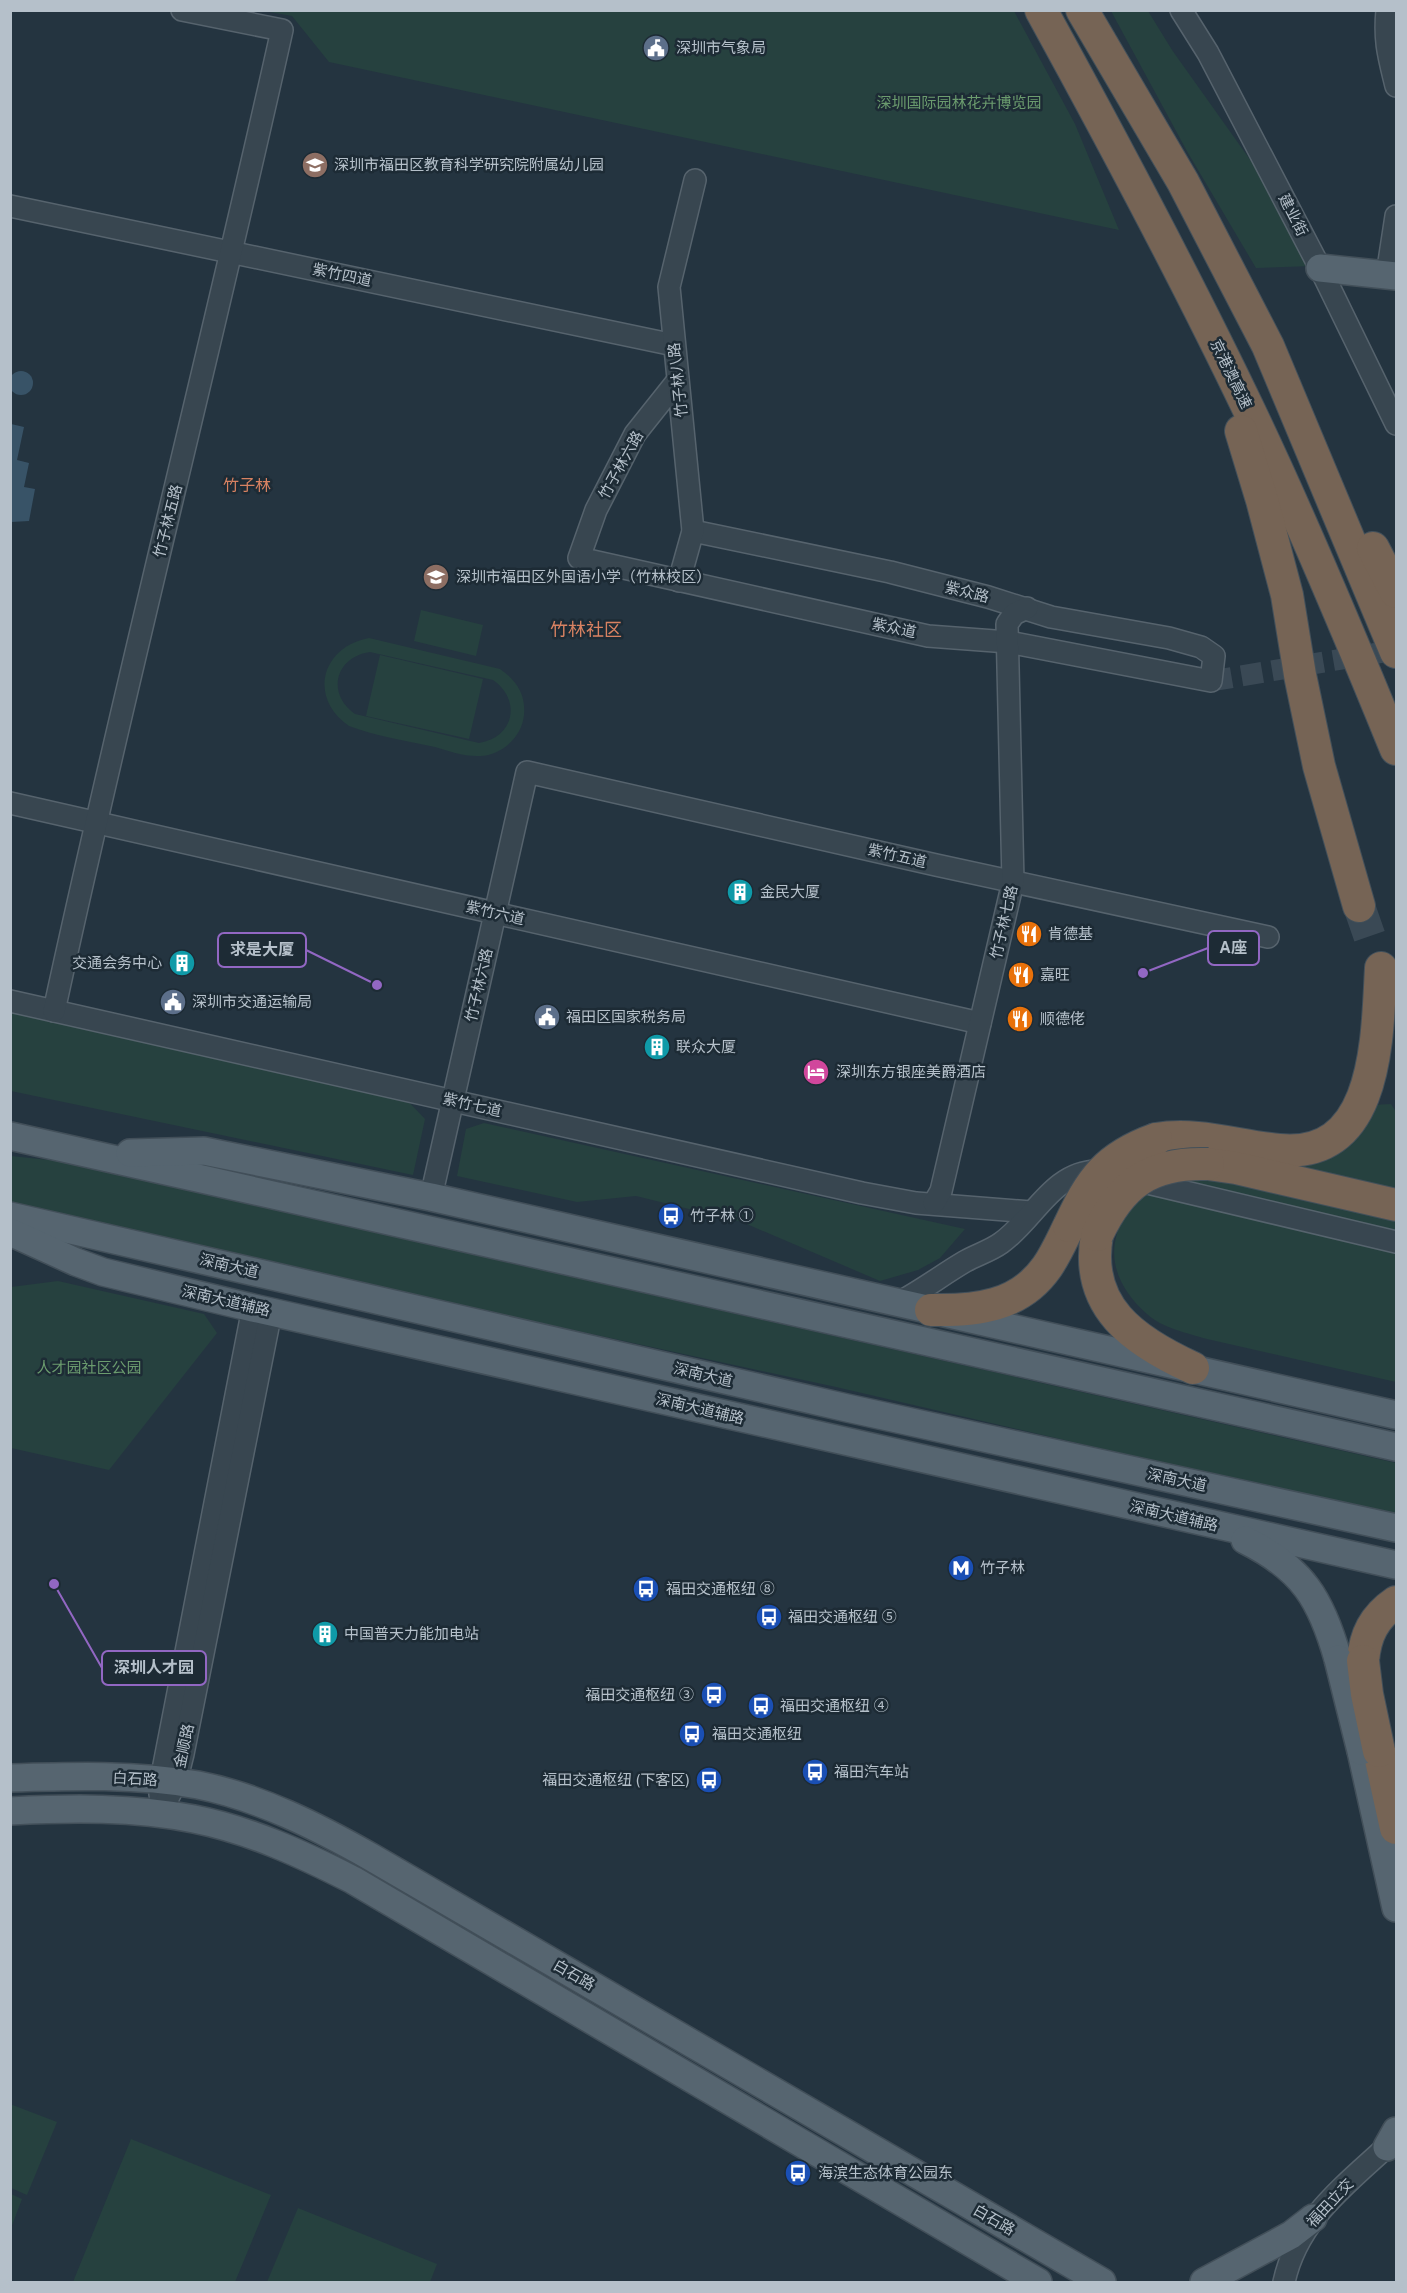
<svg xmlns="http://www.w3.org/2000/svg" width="1407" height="2293" font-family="'Public Sans','Noto Sans SC',sans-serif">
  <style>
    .green { fill: #26413f; fill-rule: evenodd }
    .water { fill: #385367 }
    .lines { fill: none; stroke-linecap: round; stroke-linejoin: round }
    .minor-tunnel { stroke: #3a4955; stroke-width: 21; stroke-dasharray: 21 10; stroke-linecap: butt }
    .highway-tunnel { stroke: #3a4955; stroke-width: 32; stroke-dasharray: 32 16; stroke-linecap: butt }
    .minor-casing { stroke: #56636d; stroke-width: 24 }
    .major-casing { stroke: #424f59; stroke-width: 30 }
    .highway-casing { stroke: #43505a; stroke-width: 34 }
    .minor { stroke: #384650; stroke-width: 21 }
    .major { stroke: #566570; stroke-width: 27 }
    .highway { stroke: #766455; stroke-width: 32 }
    .major-bridge-casing { stroke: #424f59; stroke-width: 30; stroke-linecap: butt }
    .highway-bridge-casing { stroke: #43505a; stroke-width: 34; stroke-linecap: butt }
    .major-bridge { stroke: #566570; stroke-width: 27 }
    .highway-bridge { stroke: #766455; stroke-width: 32 }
    .labels { text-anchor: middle; stroke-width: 5; stroke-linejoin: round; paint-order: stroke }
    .poi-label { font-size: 15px; fill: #b5c0ca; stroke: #1d2b35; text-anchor: start }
    .park-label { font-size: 15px; fill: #6b9c6e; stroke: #1d2b35 }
    .street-label { font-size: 15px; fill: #b5c0ca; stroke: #1d2b35 }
    .neighbourhood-label { font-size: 16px; fill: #d88262; stroke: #1d2b35 }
    .quarter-label { font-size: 18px; fill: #d88262; stroke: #1d2b35 }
    .leader { fill: none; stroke: #9267c3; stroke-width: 2 }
    .callout-dot { fill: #9267c3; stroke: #1d2b35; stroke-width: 2 }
    .callout { fill: #1d2b35; stroke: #9267c3; stroke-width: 2 }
    .callout-label { font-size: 16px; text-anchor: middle; font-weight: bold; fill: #b5c0ca }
  </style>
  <rect width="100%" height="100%" fill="#243440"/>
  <!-- green -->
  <g class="green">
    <polygon points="264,11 1014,11 1075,124 1119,230 329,62 292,16"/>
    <polygon points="1111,11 1148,11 1172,50 1276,196 1312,266 1256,268 1188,153"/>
    <polygon points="421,610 483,625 476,656 414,641"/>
    <path d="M369 638 500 669C516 680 526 694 524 715 522 737 502 755 480 756 465 757 449 751 435 747 406 741 376 736 349 726 308 698 321 647 369 638ZM370 652 493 680C522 700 514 738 479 743L355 714C326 694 335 657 370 652Z"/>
    <polygon points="380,655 483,679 469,739 366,716"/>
    <polygon points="11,1009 405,1098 425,1119 413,1175 11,1091"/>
    <path d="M1391 1104 1396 1112V1197L1290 1166C1340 1162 1351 1147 1372 1105Z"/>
    <polygon points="484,1123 965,1229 940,1258 918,1270 880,1281 742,1222 636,1196 577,1202 457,1176 466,1129"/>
    <polygon points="11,1156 59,1161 1396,1463 1396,1517 836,1387 398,1292 11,1204"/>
    <path d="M1204 1174 1396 1218V1382L1207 1339C1187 1333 1162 1328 1147 1314 1115 1286 1102 1249 1128 1212 1132 1206 1136 1197 1141 1193 1148 1188 1193 1178 1204 1174Z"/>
    <polygon points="58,1281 204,1314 217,1333 109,1470 11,1448 11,1287"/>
    <polygon points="10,2104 57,2122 27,2195 11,2188"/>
    <polygon points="131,2139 271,2195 235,2282 73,2282"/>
    <polygon points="11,2194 22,2199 11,2228"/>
    <polygon points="298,2208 437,2264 430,2282 267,2282"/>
  </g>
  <!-- water -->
  <g class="water">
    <circle cx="21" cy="383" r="12"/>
    <polygon points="11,424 24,427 17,460 29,463 24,487 35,489 29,521 11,522"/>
  </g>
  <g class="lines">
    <!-- minor-tunnel -->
    <polyline class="minor-tunnel" points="1211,681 1396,650"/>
    <!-- highway-tunnel -->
    <polyline class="highway-tunnel" points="1359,906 1374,949"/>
    <defs>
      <g id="minor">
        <polyline points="1181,10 1208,53 1320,268 1396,424"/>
        <path d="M1387 10C1384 42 1389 57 1396 86"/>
        <polyline points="10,206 674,345"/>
        <polyline points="1387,275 1396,216"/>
        <polyline points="678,380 635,434 596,510 579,558 928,636 1008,642 1211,681 1214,656 1201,647 1169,638 1051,617 988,597 890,572 693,531"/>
        <polyline points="679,581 693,531 669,287 695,180"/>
        <polyline points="10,803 980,1023"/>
        <polyline points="10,1001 862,1193 916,1203 1031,1212"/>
        <path d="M54 1011C125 683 209 358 282 30L182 10"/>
        <polyline points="431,1197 527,772 936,865 1268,937"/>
        <polyline points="934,1203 941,1191 945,1174 1013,882 1007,624 1014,614 1027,608"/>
        <path d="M898 1303C921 1291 942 1275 964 1262 976 1255 990 1251 1001 1243 1034 1220 1052 1172 1097 1171L1396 1242"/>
        <polyline points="160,1795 161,1780 253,1308"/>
        <polyline points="160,1814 176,1782 183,1754 271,1312"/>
        <path d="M1284 2282C1298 2217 1350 2182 1396 2138"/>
      </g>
      <g id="major">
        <polyline points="1320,268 1396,276"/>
        <polyline points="10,1136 1396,1447"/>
        <polyline points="130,1153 204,1151 431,1197 1396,1415"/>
        <polyline points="10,1216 847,1408 1396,1528"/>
        <polyline points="10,1232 76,1262 103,1272 253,1308 1396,1565"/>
        <path d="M1245 1540C1303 1569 1321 1599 1338 1659"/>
        <polyline points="1361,1751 1396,1908"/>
        <path d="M10 1778C73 1776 137 1774 198 1785 259 1797 318 1827 371 1857L1102 2282"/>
        <path d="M10 1811C72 1808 133 1807 194 1819 250 1830 302 1854 353 1880L1038 2282"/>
        <polyline points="1387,2147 1396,2131"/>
        <polyline points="1204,2282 1291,2235 1313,2218"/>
      </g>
      <g id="highway">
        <path d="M1041 10C1114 143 1185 276 1250 412 1303 523 1350 636 1396 749"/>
        <polyline points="1082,10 1183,182 1268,346 1396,652"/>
        <polyline points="1241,431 1262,500 1287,595 1300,675 1319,766 1359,906"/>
        <polyline points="1373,548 1396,592"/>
        <path d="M1156 1139C1198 1132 1237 1146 1279 1150 1379 1160 1377 1036 1381 968"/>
        <polyline points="1208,1164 1236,1168 1396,1205"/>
        <path d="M1097 1235C1084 1307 1134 1341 1193 1368"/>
        <path d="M931 1310C975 1311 1019 1307 1047 1267 1056 1254 1062 1240 1069 1226"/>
        <path d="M1363 1661C1365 1635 1374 1617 1396 1602"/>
        <polyline points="1379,1751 1396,1828"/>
      </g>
    </defs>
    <!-- minor casing -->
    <use href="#minor" class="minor-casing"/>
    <!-- major casing -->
    <use href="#major" class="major-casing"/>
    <!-- highway casing -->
    <use href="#highway" class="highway-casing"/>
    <!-- minor -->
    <use href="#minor" class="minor"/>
    <!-- major -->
    <use href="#major" class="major"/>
    <!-- highway -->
    <use href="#highway" class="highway"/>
    <defs>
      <polyline id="major-bridge" points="1338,1659 1361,1751"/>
      <g id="highway-bridge">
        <path d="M1069 1226C1091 1179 1106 1157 1156 1139"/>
        <path d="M1097 1235C1121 1183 1151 1162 1208 1164"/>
        <polyline points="1363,1661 1367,1694 1379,1751"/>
      </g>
    </defs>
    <!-- major-bridge casing -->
    <use href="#major-bridge" class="major-bridge-casing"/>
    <!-- highway-bridge casing -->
    <use href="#highway-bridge" class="highway-bridge-casing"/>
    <!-- major-bridge -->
    <use href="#major-bridge" class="major-bridge"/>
    <!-- highway-bridge -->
    <use href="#highway-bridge" class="highway-bridge"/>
  </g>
  <!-- icons -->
  <defs>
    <symbol id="civic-disc" viewBox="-11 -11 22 22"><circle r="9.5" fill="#5c6f8a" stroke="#1d2b35"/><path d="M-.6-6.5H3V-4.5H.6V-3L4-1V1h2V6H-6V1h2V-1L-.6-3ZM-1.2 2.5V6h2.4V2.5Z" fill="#fff"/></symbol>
    <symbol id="school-disc" viewBox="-11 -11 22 22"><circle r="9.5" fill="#8d6e63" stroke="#1d2b35"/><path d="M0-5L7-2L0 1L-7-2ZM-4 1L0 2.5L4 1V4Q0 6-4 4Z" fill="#fff"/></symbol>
    <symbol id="building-disc" viewBox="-11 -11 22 22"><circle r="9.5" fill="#0f9aa8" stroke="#1d2b35"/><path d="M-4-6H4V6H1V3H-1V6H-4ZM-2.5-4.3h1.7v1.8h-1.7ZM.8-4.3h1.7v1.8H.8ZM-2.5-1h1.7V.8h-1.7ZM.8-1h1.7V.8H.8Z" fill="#fff"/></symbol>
    <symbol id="restaurant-disc" viewBox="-11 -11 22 22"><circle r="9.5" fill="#e8710a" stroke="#1d2b35"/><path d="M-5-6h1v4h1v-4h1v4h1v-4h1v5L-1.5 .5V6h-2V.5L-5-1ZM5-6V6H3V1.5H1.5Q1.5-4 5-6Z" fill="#fff"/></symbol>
    <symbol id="hotel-disc" viewBox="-11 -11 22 22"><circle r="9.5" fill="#d1479c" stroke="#1d2b35"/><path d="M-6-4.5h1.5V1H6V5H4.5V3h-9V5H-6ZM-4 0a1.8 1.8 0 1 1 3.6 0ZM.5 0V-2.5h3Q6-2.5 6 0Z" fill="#fff"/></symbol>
    <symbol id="bus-disc" viewBox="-11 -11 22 22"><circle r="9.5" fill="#1a4fb4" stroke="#1d2b35"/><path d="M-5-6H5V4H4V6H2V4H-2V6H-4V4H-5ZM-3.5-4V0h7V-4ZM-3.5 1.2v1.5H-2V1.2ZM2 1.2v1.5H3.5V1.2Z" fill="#fff"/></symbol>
    <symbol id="metro-disc" viewBox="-11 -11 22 22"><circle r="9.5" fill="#1a4fb4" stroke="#1d2b35"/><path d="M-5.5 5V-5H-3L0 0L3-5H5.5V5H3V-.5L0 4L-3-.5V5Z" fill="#fff"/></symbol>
  </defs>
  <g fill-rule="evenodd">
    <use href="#civic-disc" x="641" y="33" width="30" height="30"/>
    <use href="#school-disc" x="300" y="150" width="30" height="30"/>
    <use href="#school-disc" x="421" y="562" width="30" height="30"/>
    <use href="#building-disc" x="725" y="877" width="30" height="30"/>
    <use href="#restaurant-disc" x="1014" y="919" width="30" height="30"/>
    <use href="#building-disc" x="167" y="948" width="30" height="30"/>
    <use href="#restaurant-disc" x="1006" y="960" width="30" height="30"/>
    <use href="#civic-disc" x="158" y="987" width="30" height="30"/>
    <use href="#civic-disc" x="532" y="1002" width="30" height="30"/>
    <use href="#restaurant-disc" x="1005" y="1004" width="30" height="30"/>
    <use href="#building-disc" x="642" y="1032" width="30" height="30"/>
    <use href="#hotel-disc" x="801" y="1057" width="30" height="30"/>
    <use href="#bus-disc" x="656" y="1201" width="30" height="30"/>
    <use href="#metro-disc" x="946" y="1553" width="30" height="30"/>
    <use href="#bus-disc" x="631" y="1574" width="30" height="30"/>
    <use href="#bus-disc" x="754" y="1602" width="30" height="30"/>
    <use href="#building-disc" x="310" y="1619" width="30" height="30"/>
    <use href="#bus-disc" x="699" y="1680" width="30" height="30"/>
    <use href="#bus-disc" x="746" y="1691" width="30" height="30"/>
    <use href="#bus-disc" x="677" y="1719" width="30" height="30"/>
    <use href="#bus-disc" x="800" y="1757" width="30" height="30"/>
    <use href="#bus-disc" x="694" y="1765" width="30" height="30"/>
    <use href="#bus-disc" x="783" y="2158" width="30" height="30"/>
  </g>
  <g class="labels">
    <!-- poi labels -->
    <g class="poi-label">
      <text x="676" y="53">深圳市气象局</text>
      <text x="334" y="170">深圳市福田区教育科学研究院附属幼儿园</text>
      <text x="456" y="582">深圳市福田区外国语小学（竹林校区）</text>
      <text x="760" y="897">金民大厦</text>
      <text x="1048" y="939">肯德基</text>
      <text x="162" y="968" text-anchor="end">交通会务中心</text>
      <text x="1040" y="980">嘉旺</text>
      <text x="192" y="1007">深圳市交通运输局</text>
      <text x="566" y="1022">福田区国家税务局</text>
      <text x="1040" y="1024">顺德佬</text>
      <text x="676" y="1052">联众大厦</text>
      <text x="836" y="1077">深圳东方银座美爵酒店</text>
      <text x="690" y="1221">竹子林 ①</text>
      <text x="980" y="1573">竹子林</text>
      <text x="666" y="1594">福田交通枢纽 ⑧</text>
      <text x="788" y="1622">福田交通枢纽 ⑤</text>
      <text x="344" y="1639">中国普天力能加电站</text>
      <text x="694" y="1700" text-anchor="end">福田交通枢纽 ③</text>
      <text x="780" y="1711">福田交通枢纽 ④</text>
      <text x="712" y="1739">福田交通枢纽</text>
      <text x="834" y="1777">福田汽车站</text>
      <text x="690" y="1785" text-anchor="end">福田交通枢纽 (下客区)</text>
      <text x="818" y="2178">海滨生态体育公园东</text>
    </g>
    <!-- park labels -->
    <g class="park-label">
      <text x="959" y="108">深圳国际园林花卉博览园</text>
      <text x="89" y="1373">人才园社区公园</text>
    </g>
    <!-- street labels -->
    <g class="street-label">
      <text transform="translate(1293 215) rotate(63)" y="5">建业街</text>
      <text transform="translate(342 275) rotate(12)" y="5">紫竹四道</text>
      <text transform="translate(1231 374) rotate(64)" y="5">京港澳高速</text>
      <text transform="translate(678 380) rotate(-96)" y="5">竹子林八路</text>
      <text transform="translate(621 465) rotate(-61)" y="5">竹子林六路</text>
      <text transform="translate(168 521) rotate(-76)" y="5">竹子林五路</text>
      <text transform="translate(967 592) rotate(14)" y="5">紫众路</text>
      <text transform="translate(894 628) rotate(12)" y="5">紫众道</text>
      <text transform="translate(897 856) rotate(13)" y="5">紫竹五道</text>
      <text transform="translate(495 913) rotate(13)" y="5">紫竹六道</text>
      <text transform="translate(1004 922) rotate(-77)" y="5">竹子林七路</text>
      <text transform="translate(479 985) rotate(-77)" y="5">竹子林六路</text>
      <text transform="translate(472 1105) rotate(13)" y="5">紫竹七道</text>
      <text transform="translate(229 1266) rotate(13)" y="5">深南大道</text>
      <text transform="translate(226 1301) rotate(13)" y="5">深南大道辅路</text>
      <text transform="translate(703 1375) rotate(13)" y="5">深南大道</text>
      <text transform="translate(700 1409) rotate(13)" y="5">深南大道辅路</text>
      <text transform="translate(1177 1480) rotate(12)" y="5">深南大道</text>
      <text transform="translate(1174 1516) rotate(13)" y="5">深南大道辅路</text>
      <text transform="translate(184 1746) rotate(-78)" y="5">金顺路</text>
      <text transform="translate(135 1779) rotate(3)" y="5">白石路</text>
      <text transform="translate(574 1975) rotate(30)" y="5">白石路</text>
      <text transform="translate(1330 2203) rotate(-47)" y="5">福田立交</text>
      <text transform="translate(994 2220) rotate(30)" y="5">白石路</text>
    </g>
    <!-- neighbourhood labels -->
    <g class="neighbourhood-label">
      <text x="247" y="491">竹子林</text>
    </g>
    <!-- quarter labels -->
    <g class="quarter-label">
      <text x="586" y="636">竹林社区</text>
    </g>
  </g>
  <!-- callouts -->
  <path class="leader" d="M1143 973L1208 948M377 985L306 950M54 1584L102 1668"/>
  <g class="callout-dot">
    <circle cx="1143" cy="973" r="6"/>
    <circle cx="377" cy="985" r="6"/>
    <circle cx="54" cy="1584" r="6"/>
  </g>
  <g class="callout">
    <rect x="1208" y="931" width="51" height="34" rx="6"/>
    <rect x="218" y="933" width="88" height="34" rx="6"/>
    <rect x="102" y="1651" width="104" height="34" rx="6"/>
  </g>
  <g class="callout-label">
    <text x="1233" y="953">A座</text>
    <text x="262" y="955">求是大厦</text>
    <text x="154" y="1673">深圳人才园</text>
  </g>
  <!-- border -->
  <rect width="1407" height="2293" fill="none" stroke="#b5c0ca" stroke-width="24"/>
</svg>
